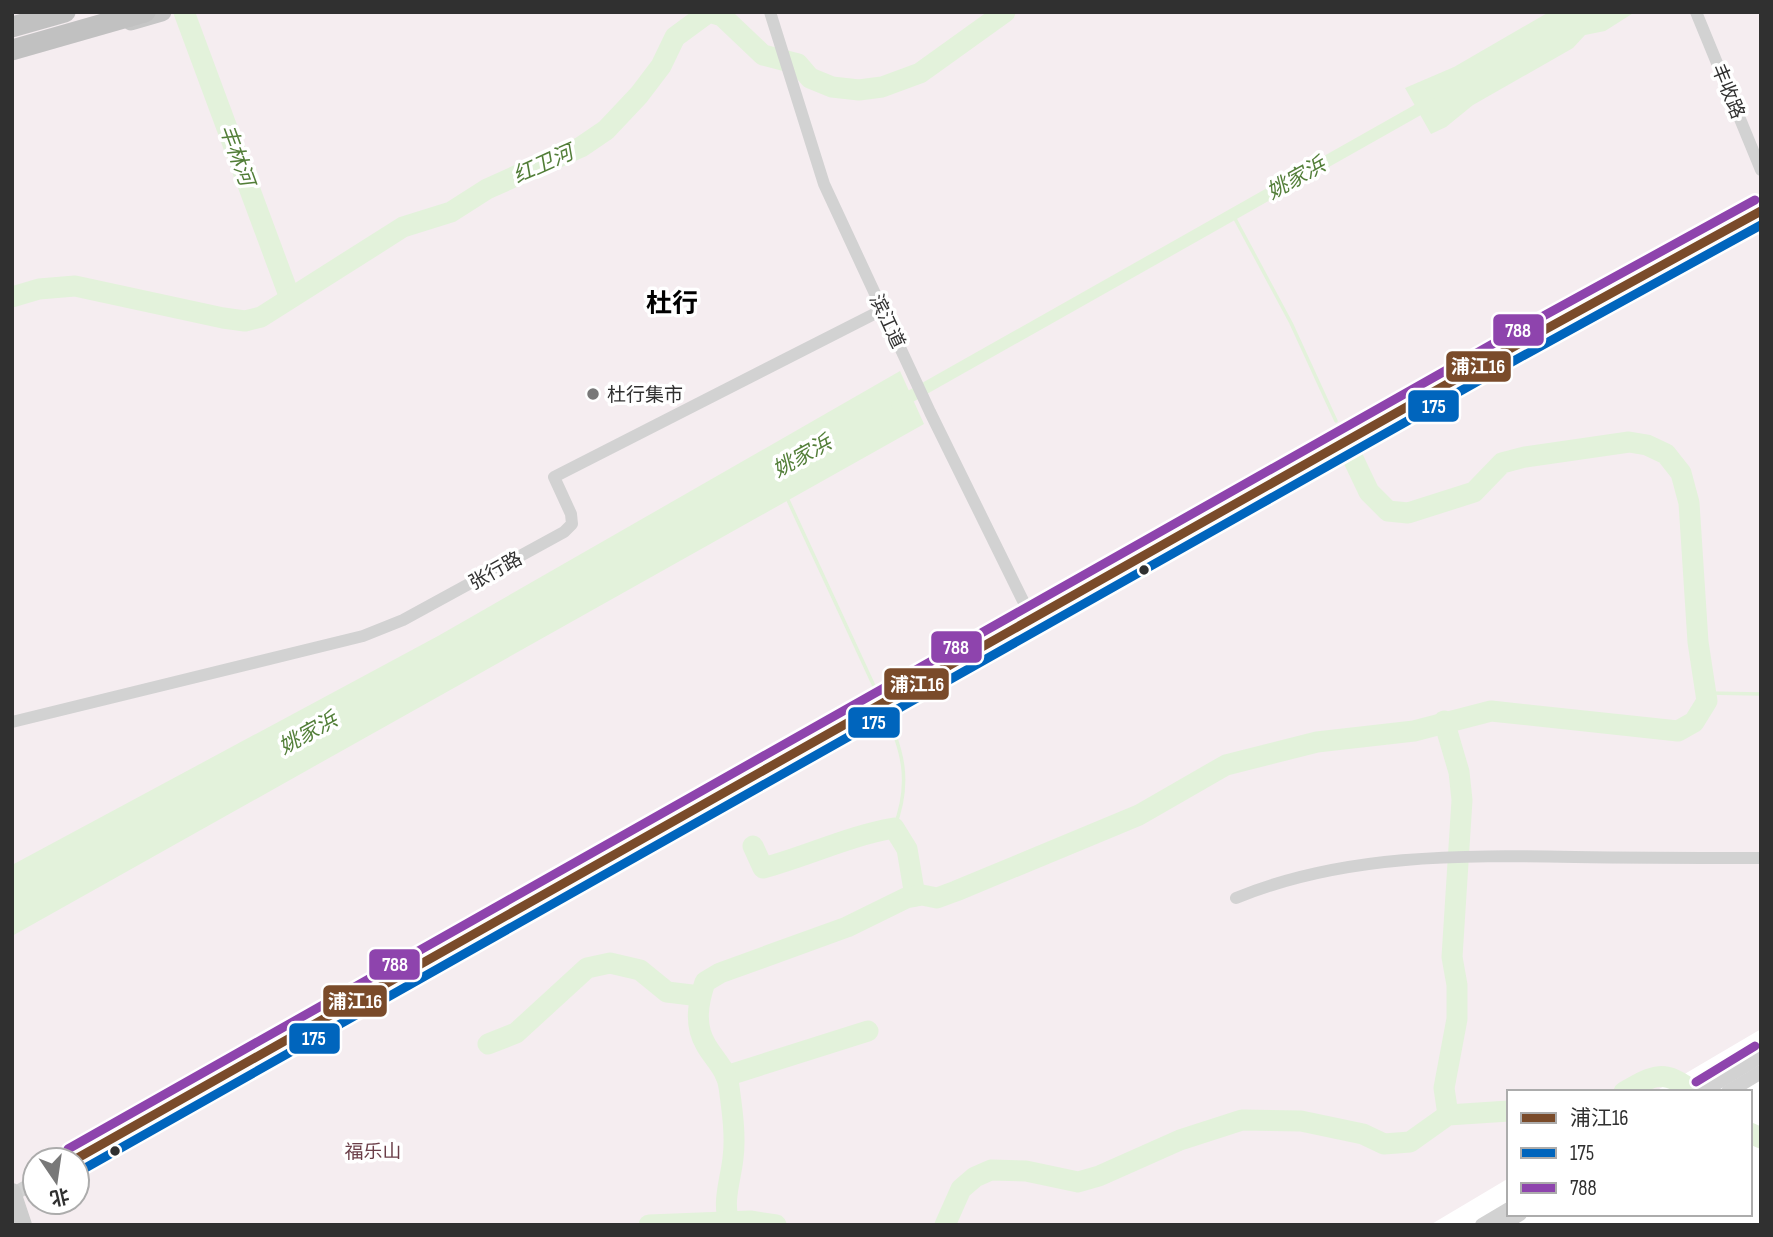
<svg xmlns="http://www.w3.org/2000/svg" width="1773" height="1237" font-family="'Sofia Sans Condensed','Noto Sans SC',sans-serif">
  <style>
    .green { fill: #f5edf0; fill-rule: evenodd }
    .water { fill: #e3f2db }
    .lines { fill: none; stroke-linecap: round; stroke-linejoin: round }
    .stream { stroke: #e3f2db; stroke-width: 3.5 }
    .canal { stroke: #e3f2db; stroke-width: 12 }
    .river { stroke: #e3f2db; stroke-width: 21 }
    .minor { stroke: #d2d2d2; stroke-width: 12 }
    .tertiary { stroke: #d2d2d2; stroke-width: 14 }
    .secondary { stroke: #cdcdcd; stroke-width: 18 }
    .primary { stroke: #c6c6c6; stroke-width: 19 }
    .motorway { stroke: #c1c1c1; stroke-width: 21 }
    .bus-1-casing { stroke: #fff; stroke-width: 14 }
    .bus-2-casing { stroke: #fff; stroke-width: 14 }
    .bus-3-casing { stroke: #fff; stroke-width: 14 }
    .bus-1 { stroke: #7a4b2a; stroke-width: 9 }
    .bus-2 { stroke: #0065bd; stroke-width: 9 }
    .bus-3 { stroke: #8e44ad; stroke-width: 9 }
    .poi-dot { fill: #787878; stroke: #fff; stroke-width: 2.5 }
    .bus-dot { fill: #303030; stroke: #fff; stroke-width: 2.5 }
    .labels { text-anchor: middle; stroke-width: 7; stroke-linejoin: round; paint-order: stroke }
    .street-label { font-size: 19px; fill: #303030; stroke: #fff }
    .poi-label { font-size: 19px; fill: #303030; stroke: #fff; text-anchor: start }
    .park-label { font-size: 19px; fill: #6b3e48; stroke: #fff }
    .water-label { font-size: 21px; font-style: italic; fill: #527e38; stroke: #fff }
    .district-label { font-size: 26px; font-weight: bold; fill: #000; stroke: #fff }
    .line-badge { stroke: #fff; stroke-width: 2.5 }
    .badge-label { font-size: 19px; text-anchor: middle; font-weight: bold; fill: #fff }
  </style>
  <rect width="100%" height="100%" fill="#fff"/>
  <!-- green -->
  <path class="green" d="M12 12H1761V1029L1654 1092H1509V1178L1430 1225H12ZM35 1160H77V1202H35Z"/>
  <!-- water -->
  <g class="water">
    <polygon points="1549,12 1635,12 1605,31 1585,35 1573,48 1473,105 1446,127 1431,134 1405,88 1454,67"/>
    <polygon points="900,371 924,424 12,936 12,865 438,636"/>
  </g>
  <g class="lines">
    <!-- stream -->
    <g class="stream">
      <polyline points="1233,215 1291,323 1336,421"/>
      <polyline points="788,500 880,699"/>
      <polyline points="1706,693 1761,694"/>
      <path d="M883 706C903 750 912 782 894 828"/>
    </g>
    <!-- canal -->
    <polyline class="canal" points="897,404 1430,103"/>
    <!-- river -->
    <g class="river">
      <polyline points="184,12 290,298"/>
      <polyline points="12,297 39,289 75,286 223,318 245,321 261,317 403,227 451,212 487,189 581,147 606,130 639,95 661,66 675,37 709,12 722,16 763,55 798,64 810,78 832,87 859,90 882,87 920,73 1005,12"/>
      <polyline points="1444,721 1459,772 1462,800 1452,957 1457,985 1457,1019 1444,1088 1448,1115"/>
      <path d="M753 846 763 868C808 856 848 836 894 828L907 849 915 896"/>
      <polyline points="488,1044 516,1033 587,968 610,963 640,970 667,992 700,996"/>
      <polyline points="726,1076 868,1031"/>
      <path d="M1624 1092C1655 1074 1664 1069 1694 1092"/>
      <polyline points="1750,1133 1761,1138"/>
      <path d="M729 1222C722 1202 731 1178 733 1158 736 1136 732 1109 729 1087 727 1070 714 1059 706 1045 694 1025 698 1003 705 982L720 973 847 927 906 898 922 895 937 898 956 891 1139 815 1226 765 1317 742 1414 731 1491 711 1678 731 1694 722 1707 701 1698 642 1689 503 1681 473 1666 454 1647 445 1629 442 1525 457 1502 463 1474 492 1408 513 1388 511 1369 492 1349 450"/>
      <polyline points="649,1225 750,1221 776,1225"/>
      <polyline points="945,1225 961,1189 975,1177 991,1170 1026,1171 1078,1182 1099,1176 1180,1140 1242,1120 1301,1121 1363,1134 1384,1144 1410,1142 1448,1115 1509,1111"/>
    </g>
    <!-- minor -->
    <g class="minor">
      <polyline points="770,12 824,184 930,412 1032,619"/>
      <polyline points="1696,12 1761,170"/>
      <polyline points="12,722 363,636 403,620 564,532 572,524 571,514 554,477 882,310"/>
      <path d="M1236 898C1343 854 1460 855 1575 857 1637 858 1699 858 1761 858"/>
    </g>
    <!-- tertiary -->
    <g class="tertiary">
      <polyline points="1702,1092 1761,1056"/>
      <polyline points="1728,1092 1761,1072"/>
      <polyline points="74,1160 1504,352 1761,211"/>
      <polyline points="12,1195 35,1182"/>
      <polyline points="1482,1225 1509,1209"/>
      <polyline points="1502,1225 1520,1214"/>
    </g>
    <!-- secondary -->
    <polyline class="secondary" points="12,1192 23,1225"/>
    <!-- primary -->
    <polyline class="primary" points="131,21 162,12"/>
    <!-- motorway -->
    <g class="motorway">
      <polyline points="12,27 65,12"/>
      <polyline points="12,50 145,12"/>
    </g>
    <defs>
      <polyline id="bus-1" points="74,1160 1504,352 1761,211"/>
      <polyline id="bus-2" points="80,1171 1510,363 1761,225"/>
      <g id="bus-3">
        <polyline points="1696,1082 1755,1046"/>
        <polyline points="68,1149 1498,341 1755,200"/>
      </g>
    </defs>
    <!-- bus-1 casing -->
    <use href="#bus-1" class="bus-1-casing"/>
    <!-- bus-2 casing -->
    <use href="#bus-2" class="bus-2-casing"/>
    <!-- bus-3 casing -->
    <use href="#bus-3" class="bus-3-casing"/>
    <!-- bus-1 -->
    <use href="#bus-1" class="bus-1"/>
    <!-- bus-2 -->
    <use href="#bus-2" class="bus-2"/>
    <!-- bus-3 -->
    <use href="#bus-3" class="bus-3"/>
  </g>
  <!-- markers -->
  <circle class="poi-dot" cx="593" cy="394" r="7"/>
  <g class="bus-dot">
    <circle cx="1144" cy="570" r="6"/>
    <circle cx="115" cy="1151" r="6"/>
  </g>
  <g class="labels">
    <!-- street labels -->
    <g class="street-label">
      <text transform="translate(1729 91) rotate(68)" y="7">丰收路</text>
      <text transform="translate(888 321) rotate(65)" y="7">滨江道</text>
      <text transform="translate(495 570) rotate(-29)" y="7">张行路</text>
    </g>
    <!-- poi labels -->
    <g class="poi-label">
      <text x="607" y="401">杜行集市</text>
    </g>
    <!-- park labels -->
    <g class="park-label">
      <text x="373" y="1158">福乐山</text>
    </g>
    <!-- water labels -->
    <g class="water-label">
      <text transform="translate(237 155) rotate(70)" y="7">丰林河</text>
      <text transform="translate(543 164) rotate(-24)" y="7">红卫河</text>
      <text transform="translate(1296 178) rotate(-29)" y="7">姚家浜</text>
      <text transform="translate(802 456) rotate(-29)" y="7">姚家浜</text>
      <text transform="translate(308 733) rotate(-29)" y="7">姚家浜</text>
    </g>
    <!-- district labels -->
    <g class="district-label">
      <text x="672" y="312">杜行</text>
    </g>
  </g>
  <g class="line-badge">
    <rect x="1492" y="313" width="53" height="34" rx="7" fill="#8e44ad"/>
    <rect x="1445" y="350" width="67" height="33" rx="7" fill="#7a4b2a"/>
    <rect x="1407" y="389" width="53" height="34" rx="7" fill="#0065bd"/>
    <rect x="930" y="630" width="53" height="34" rx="7" fill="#8e44ad"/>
    <rect x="883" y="667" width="67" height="34" rx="7" fill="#7a4b2a"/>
    <rect x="847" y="706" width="54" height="33" rx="7" fill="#0065bd"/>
    <rect x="368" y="948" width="53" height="33" rx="7" fill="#8e44ad"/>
    <rect x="322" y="984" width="66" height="34" rx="7" fill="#7a4b2a"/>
    <rect x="288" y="1022" width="53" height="33" rx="7" fill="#0065bd"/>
  </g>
  <g class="badge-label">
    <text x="1518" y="337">788</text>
    <text x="1478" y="373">浦江16</text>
    <text x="1434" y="413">175</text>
    <text x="956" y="654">788</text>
    <text x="917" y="691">浦江16</text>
    <text x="874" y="729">175</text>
    <text x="395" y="971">788</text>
    <text x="355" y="1008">浦江16</text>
    <text x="314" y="1045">175</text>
  </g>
  <!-- border -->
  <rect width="1773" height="1237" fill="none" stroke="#303030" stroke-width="28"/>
  <!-- legend -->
  <rect x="1507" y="1090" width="245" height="126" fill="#ffffff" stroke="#acacac" stroke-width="2"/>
  <rect x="1521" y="1113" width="35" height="10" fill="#7a4b2a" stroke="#acacac" stroke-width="2"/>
  <text x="1570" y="1125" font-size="21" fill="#303030">浦江16</text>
  <rect x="1521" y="1148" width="35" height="10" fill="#0065bd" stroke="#acacac" stroke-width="2"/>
  <text x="1570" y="1160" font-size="21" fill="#303030">175</text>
  <rect x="1521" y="1183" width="35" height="10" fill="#8e44ad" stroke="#acacac" stroke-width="2"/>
  <text x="1570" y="1195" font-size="21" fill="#303030">788</text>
  <!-- north arrow -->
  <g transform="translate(56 1181) rotate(167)"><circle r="33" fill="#ffffff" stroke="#acacac" stroke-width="2"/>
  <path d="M0-5L12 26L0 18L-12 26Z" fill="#787878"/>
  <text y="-10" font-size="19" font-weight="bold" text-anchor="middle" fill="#303030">北</text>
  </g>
</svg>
